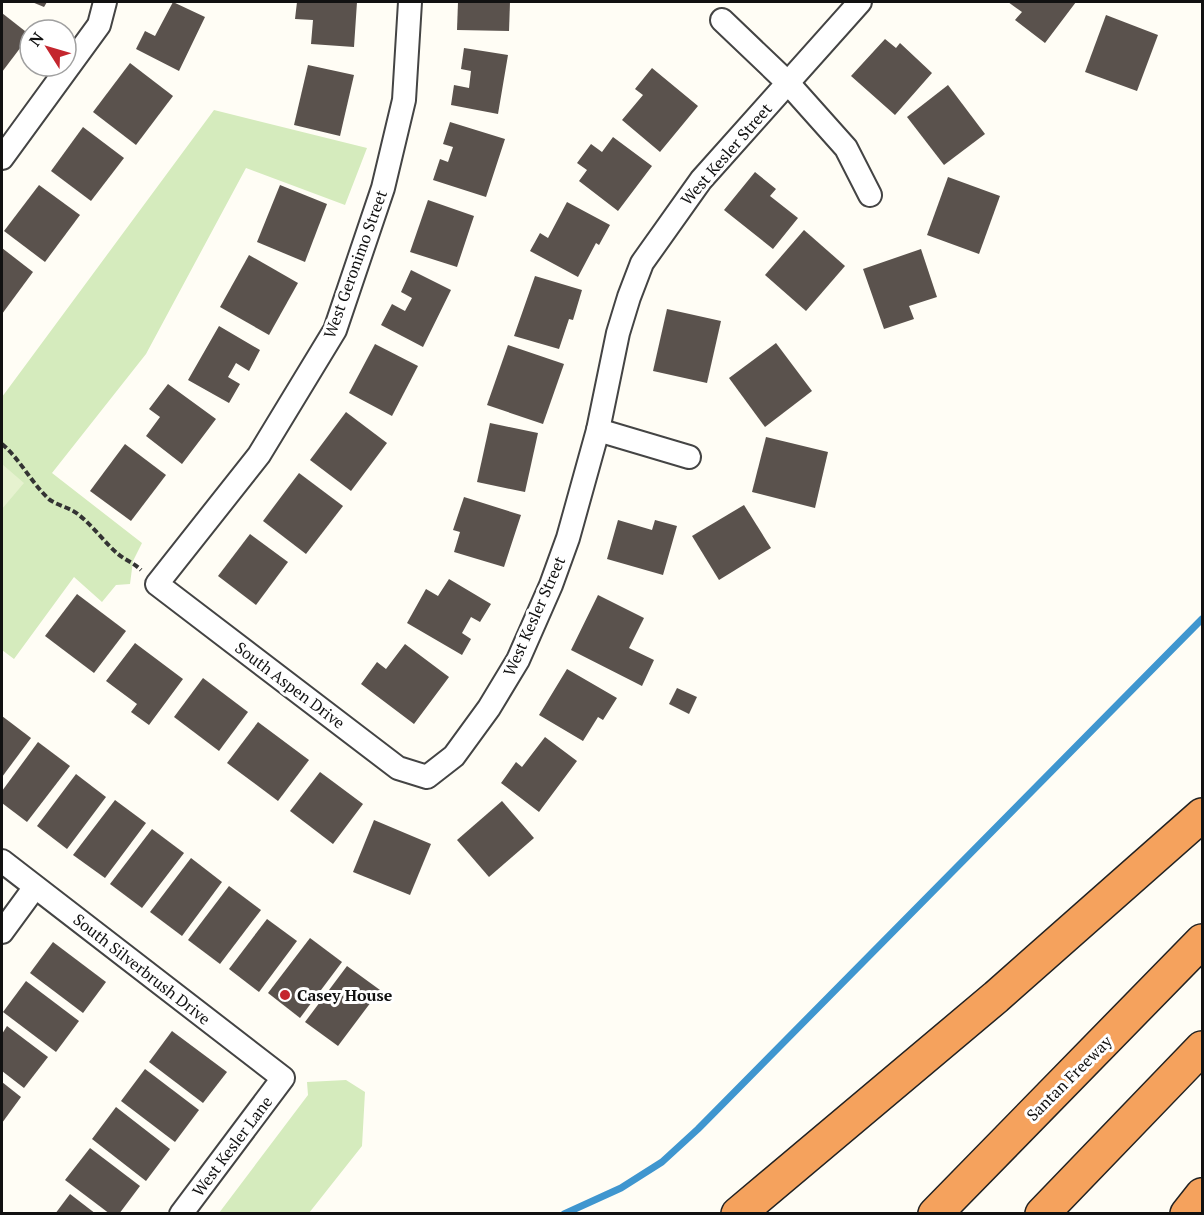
<svg xmlns="http://www.w3.org/2000/svg" width="1204" height="1215" font-family="'PT Serif',serif">
  <style>
    .green { fill: #d5ebbd }
    .pitch { fill: #e6f2cf }
    .lines { fill: none; stroke-linecap: round; stroke-linejoin: round }
    .stream { stroke: #3f96cf; stroke-width: 7 }
    .building { fill: #5a524d }
    .minor-casing { stroke: #444; stroke-width: 26 }
    .highway-casing { stroke: #222; stroke-width: 36 }
    .path { stroke: #333; stroke-width: 4; stroke-dasharray: 6 3; stroke-linecap: butt }
    .minor { stroke: #fff; stroke-width: 22 }
    .highway { stroke: #f5a25d; stroke-width: 33 }
    .poi-dot { fill: #c4262e; stroke: #fff; stroke-width: 2 }
    .labels { text-anchor: middle; stroke-width: 6; stroke-linejoin: round; paint-order: stroke }
    .street-label { font-size: 16px; fill: #111; stroke: #fff }
    .poi-label { font-size: 16px; font-weight: bold; fill: #111; stroke: #fff; text-anchor: start }
  </style>
  <rect width="100%" height="100%" fill="#fffdf5"/>
  <!-- green -->
  <g class="green">
    <polygon points="214,110 367,148 345,205 246,168 146,354 52,473 142,543 133,561 130,584 116,585 102,602 74,577 14,659 2,650 2,397"/>
    <polygon points="346,1080 365,1092 362,1146 309,1213 219,1213 308,1095 307,1082"/>
  </g>
  <!-- pitch -->
  <polygon class="pitch" points="2,464 24,483 2,509"/>
  <g class="lines">
    <!-- stream -->
    <polyline class="stream" points="564,1214 621,1188 662,1162 698,1129 1202,619"/>
  </g>
  <!-- building -->
  <g class="building">
    <polygon points="32,2 47,2 44,7"/>
    <polygon points="173,2 205,17 179,71 136,49 145,31 155,36"/>
    <polygon points="297,2 357,2 354,47 311,44 313,20 295,19"/>
    <polygon points="458,2 510,2 509,31 457,30"/>
    <polygon points="1008,2 1076,2 1045,43 1015,20 1022,12"/>
    <polygon points="2,13 30,35 2,72"/>
    <polygon points="1106,15 1158,35 1137,91 1085,72"/>
    <polygon points="885,39 896,48 900,43 932,73 895,115 851,76"/>
    <polygon points="464,48 508,55 498,114 451,105 454,85 469,88 471,71 461,69"/>
    <polygon points="130,63 173,96 136,145 93,112"/>
    <polygon points="308,65 354,75 340,136 294,125"/>
    <polygon points="652,68 698,106 660,152 622,120 643,95 635,89"/>
    <polygon points="948,85 985,134 944,165 907,117"/>
    <polygon points="450,122 505,139 486,197 433,180 440,159 448,162 453,147 443,144"/>
    <polygon points="83,127 124,158 91,201 51,171"/>
    <polygon points="613,137 652,166 618,211 579,181 587,170 577,163 591,144 602,152"/>
    <polygon points="755,172 776,189 770,196 798,218 773,249 724,210"/>
    <polygon points="948,177 1000,196 979,254 927,235"/>
    <polygon points="39,185 80,215 45,262 4,231"/>
    <polygon points="280,185 327,204 305,262 257,242"/>
    <polygon points="428,200 474,216 457,267 410,252"/>
    <polygon points="567,202 610,225 599,245 596,243 578,277 530,251 540,233 548,238"/>
    <polygon points="804,230 845,266 806,311 765,275"/>
    <polygon points="2,248 33,272 2,314"/>
    <polygon points="921,249 937,297 909,306 914,319 884,329 863,269"/>
    <polygon points="249,255 298,283 269,335 220,307"/>
    <polygon points="411,270 451,290 423,347 381,325 392,304 405,311 412,298 401,292"/>
    <polygon points="535,276 582,290 573,320 569,319 559,349 514,336"/>
    <polygon points="667,309 721,321 707,383 653,371"/>
    <polygon points="219,326 260,350 249,371 236,363 228,377 240,384 229,403 188,380"/>
    <polygon points="776,343 812,391 765,427 729,378"/>
    <polygon points="375,344 418,366 392,416 349,393"/>
    <polygon points="508,345 564,364 543,424 487,405"/>
    <polygon points="168,384 216,419 182,464 146,436 160,417 149,409"/>
    <polygon points="346,412 387,443 351,491 310,460"/>
    <polygon points="490,423 538,433 525,492 477,482"/>
    <polygon points="766,437 828,452 815,508 752,492"/>
    <polygon points="125,444 166,475 131,521 90,491"/>
    <polygon points="299,473 343,506 306,554 263,521"/>
    <polygon points="464,497 521,515 504,567 454,552 460,532 453,530"/>
    <polygon points="744,505 771,548 719,580 692,536"/>
    <polygon points="618,520 652,530 655,520 677,526 663,575 607,559"/>
    <polygon points="250,534 288,562 256,605 218,576"/>
    <polygon points="449,579 491,604 480,622 471,617 462,633 471,639 462,655 407,623 426,589 438,596"/>
    <polygon points="77,594 126,631 94,673 45,636"/>
    <polygon points="598,595 644,618 629,648 654,660 642,686 571,650"/>
    <polygon points="135,643 183,679 149,725 131,712 137,704 106,681"/>
    <polygon points="405,644 449,677 414,724 361,684 377,662 386,669"/>
    <polygon points="567,669 617,698 603,720 598,717 583,741 539,715"/>
    <polygon points="203,678 248,712 219,751 174,717"/>
    <polygon points="677,688 697,697 689,714 669,704"/>
    <polygon points="2,716 31,738 2,777"/>
    <polygon points="258,722 309,760 278,801 227,763"/>
    <polygon points="545,737 577,761 539,812 501,783 516,762 522,767"/>
    <polygon points="38,742 70,766 27,822 2,803 2,791"/>
    <polygon points="320,772 363,804 333,844 290,811"/>
    <polygon points="76,774 106,797 67,849 37,826"/>
    <polygon points="115,800 146,823 105,878 73,855"/>
    <polygon points="502,801 534,838 489,877 457,840"/>
    <polygon points="374,820 431,844 410,895 353,872"/>
    <polygon points="152,829 184,853 142,908 110,884"/>
    <polygon points="191,858 222,882 182,936 150,912"/>
    <polygon points="229,886 261,910 220,964 188,940"/>
    <polygon points="267,919 297,941 259,992 229,969"/>
    <polygon points="310,938 342,962 300,1018 268,993"/>
    <polygon points="53,942 106,982 83,1013 30,973"/>
    <polygon points="347,966 380,990 338,1046 305,1022"/>
    <polygon points="26,981 79,1021 56,1052 3,1012"/>
    <polygon points="7,1026 48,1057 24,1088 2,1071 2,1034"/>
    <polygon points="172,1031 227,1072 203,1103 149,1062"/>
    <polygon points="145,1069 199,1110 175,1142 121,1101"/>
    <polygon points="2,1082 21,1097 2,1123"/>
    <polygon points="116,1107 170,1149 146,1181 92,1139"/>
    <polygon points="90,1148 140,1186 119,1214 110,1214 65,1180"/>
    <polygon points="70,1194 96,1214 55,1214"/>
  </g>
  <g class="lines">
    <defs>
      <g id="minor">
        <polyline points="410,2 404,100 383,188 335,330 259,455 157,584 398,768 427,777 454,756 489,708 518,660 551,585 568,538 598,430 618,333 629,297 642,263 701,180 860,2"/>
        <polyline points="722,20 788,83 846,148 870,195"/>
        <polyline points="2,158 99,25 105,2"/>
        <polyline points="598,430 689,457"/>
        <polyline points="2,861 283,1078 181,1214"/>
        <polyline points="2,932 35,887"/>
      </g>
      <g id="highway">
        <polyline points="738,1214 996,997 1202,815"/>
        <polyline points="935,1214 1202,941"/>
        <polyline points="1042,1214 1202,1048"/>
        <polyline points="1187,1214 1202,1195"/>
      </g>
    </defs>
    <!-- minor casing -->
    <use href="#minor" class="minor-casing"/>
    <!-- highway casing -->
    <use href="#highway" class="highway-casing"/>
    <!-- path -->
    <path class="path" d="M2 444C21 460 31 483 50 500 59 506 71 508 79 515 94 527 105 543 118 554 125 560 134 563 141 570"/>
    <!-- minor -->
    <use href="#minor" class="minor"/>
    <!-- highway -->
    <use href="#highway" class="highway"/>
  </g>
  <!-- markers -->
  <circle class="poi-dot" cx="285" cy="995" r="6"/>
  <g class="labels">
    <!-- street labels -->
    <g class="street-label">
      <text transform="translate(726 154) rotate(-49)" y="6">West Kesler Street</text>
      <text transform="translate(355 264) rotate(-70)" y="6">West Geronimo Street</text>
      <text transform="translate(534 616) rotate(-66)" y="6">West Kesler Street</text>
      <text transform="translate(290 685) rotate(37)" y="6">South Aspen Drive</text>
      <text transform="translate(142 969) rotate(38)" y="6">South Silverbrush Drive</text>
      <text transform="translate(1069 1078) rotate(-45)" y="6">Santan Freeway</text>
      <text transform="translate(232 1146) rotate(-53)" y="6">West Kesler Lane</text>
    </g>
    <!-- poi labels -->
    <g class="poi-label">
      <text x="297" y="1001">Casey House</text>
    </g>
  </g>
  <!-- border -->
  <rect width="1204" height="1215" fill="none" stroke="#111111" stroke-width="6"/>
  <!-- north arrow -->
  <g transform="translate(48 48) rotate(307)"><circle r="28" fill="#ffffff" stroke="#a0a0a0" stroke-width="1.5"/>
  <path d="M0-4.5L10 22L0 15L-10 22Z" fill="#c4262e"/>
  <text y="-9" font-size="16" font-weight="bold" text-anchor="middle" fill="#111111">N</text>
  </g>
</svg>
